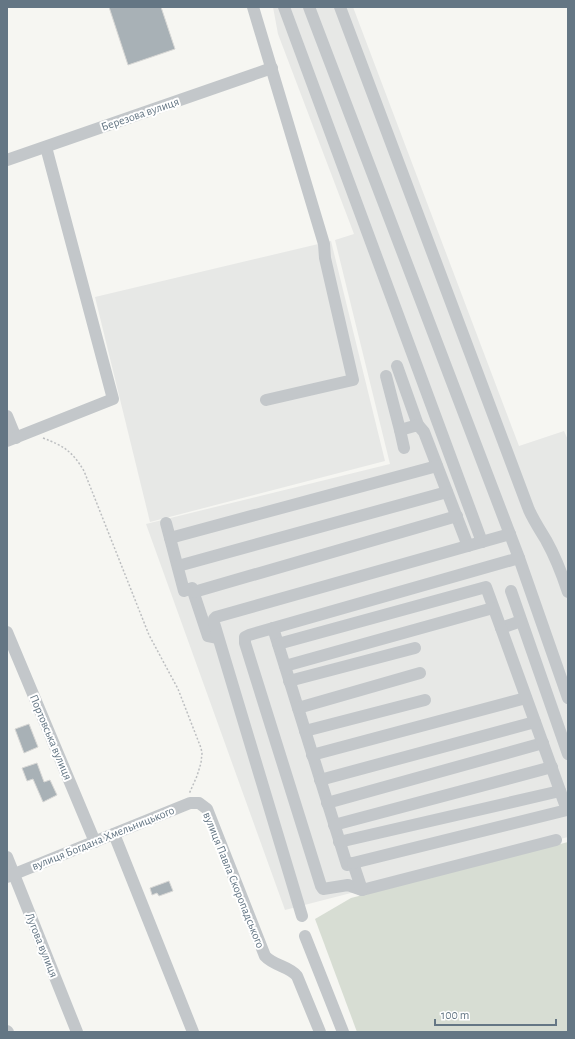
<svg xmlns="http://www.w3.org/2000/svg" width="575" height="1039" font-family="'Alegreya Sans',sans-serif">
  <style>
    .built { fill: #e7e8e6 }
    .green { fill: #d7ddd3 }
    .building { fill: #a8b1b6; stroke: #d7d7d5 }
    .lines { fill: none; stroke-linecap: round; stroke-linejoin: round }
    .path { stroke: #bdbfc1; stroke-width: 1.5; stroke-dasharray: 2 2; stroke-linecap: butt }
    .minor { stroke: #c3c7ca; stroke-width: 12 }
    .labels { text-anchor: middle; stroke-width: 4; stroke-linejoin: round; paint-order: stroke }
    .street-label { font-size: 12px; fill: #647684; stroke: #fff }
  </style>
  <rect width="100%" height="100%" fill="#f6f6f2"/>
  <!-- built -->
  <g class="built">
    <polygon points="273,7 353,7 519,446 564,431 568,440 568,837 285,910 146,524 390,464 335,240 354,234 278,34"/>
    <polygon points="331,241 385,461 150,522 95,297"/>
  </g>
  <!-- green -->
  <polygon class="green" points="568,842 568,1032 357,1032 315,919 351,898"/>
  <!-- building -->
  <g class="building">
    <polygon points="109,7 161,7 175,49 128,65"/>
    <polygon points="29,724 38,747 24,753 15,729"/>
    <polygon points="37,763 44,782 50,780 57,795 43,802 33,779 27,781 22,768"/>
    <polygon points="169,881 173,891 159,896 157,893 152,895 150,888"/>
  </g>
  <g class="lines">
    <!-- path -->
    <path class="path" d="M43 438C64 446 72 451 84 471L149 635 178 689 201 748 202 753 201 763 197 776 189 794"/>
    <!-- minor -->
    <g class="minor">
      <polyline points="253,7 324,244 325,258 353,380 266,400"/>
      <polyline points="284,7 482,542"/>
      <polyline points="309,7 519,558 568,698"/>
      <path d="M340 7 529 510C534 521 540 530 546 540 555 556 562 574 568 592"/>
      <polyline points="7,160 272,68"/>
      <polyline points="397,366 418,425"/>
      <polyline points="386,376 400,430"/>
      <polyline points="7,416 16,438"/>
      <polyline points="7,441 113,399 46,147"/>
      <polyline points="404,448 400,430 418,425 424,432 468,546"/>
      <polyline points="166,523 184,591 192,588 208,636 218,638"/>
      <polyline points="170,538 437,466"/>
      <polyline points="519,558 249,635 245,637 245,643 321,886 323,889 348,885 362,890 556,840"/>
      <polyline points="178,566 447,492"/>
      <polyline points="511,591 568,754"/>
      <polyline points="194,592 457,516"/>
      <polyline points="273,628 347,865 353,863 362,890"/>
      <polyline points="7,632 95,842"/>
      <polyline points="278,644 486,587 501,628 521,621"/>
      <polyline points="285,666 493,608"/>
      <polyline points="289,681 415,648"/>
      <polyline points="298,708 420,673"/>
      <polyline points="305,731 425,700"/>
      <polyline points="312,755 526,698"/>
      <polyline points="320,780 535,722"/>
      <polyline points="327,803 543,743"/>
      <polyline points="334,825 552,767"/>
      <polyline points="114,834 193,1032"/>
      <polyline points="339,842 560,791"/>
      <polyline points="7,857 77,1032"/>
      <polyline points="353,863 567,810 501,628"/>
      <path d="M7 877 190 803H199L207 809 265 956C274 966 289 966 297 976L320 1032"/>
      <polyline points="302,916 214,623 214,619 216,617 510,534"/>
      <polyline points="305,936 343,1032"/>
      <polyline points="7,1031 8,1032"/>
    </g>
  </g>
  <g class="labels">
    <!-- street labels -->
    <g class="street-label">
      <text transform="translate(140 114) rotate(-19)" y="4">Березова вулиця</text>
      <text transform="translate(51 737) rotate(67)" y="4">Портовська вулиця</text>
      <text transform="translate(103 838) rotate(-22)" y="4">вулиця Богдана Хмельницького</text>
      <text transform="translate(234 880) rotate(68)" y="4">вулиця Павла Скоропадського</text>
      <text transform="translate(42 945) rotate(68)" y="4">Лугова вулиця</text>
    </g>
  </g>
  <!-- border -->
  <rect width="575" height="1039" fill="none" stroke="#647684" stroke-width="16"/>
  <!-- scale -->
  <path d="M435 1019v6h121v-6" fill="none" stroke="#647684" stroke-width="2"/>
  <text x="441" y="1019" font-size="12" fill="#647684" stroke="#ffffff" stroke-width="3" paint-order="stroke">100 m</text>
</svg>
